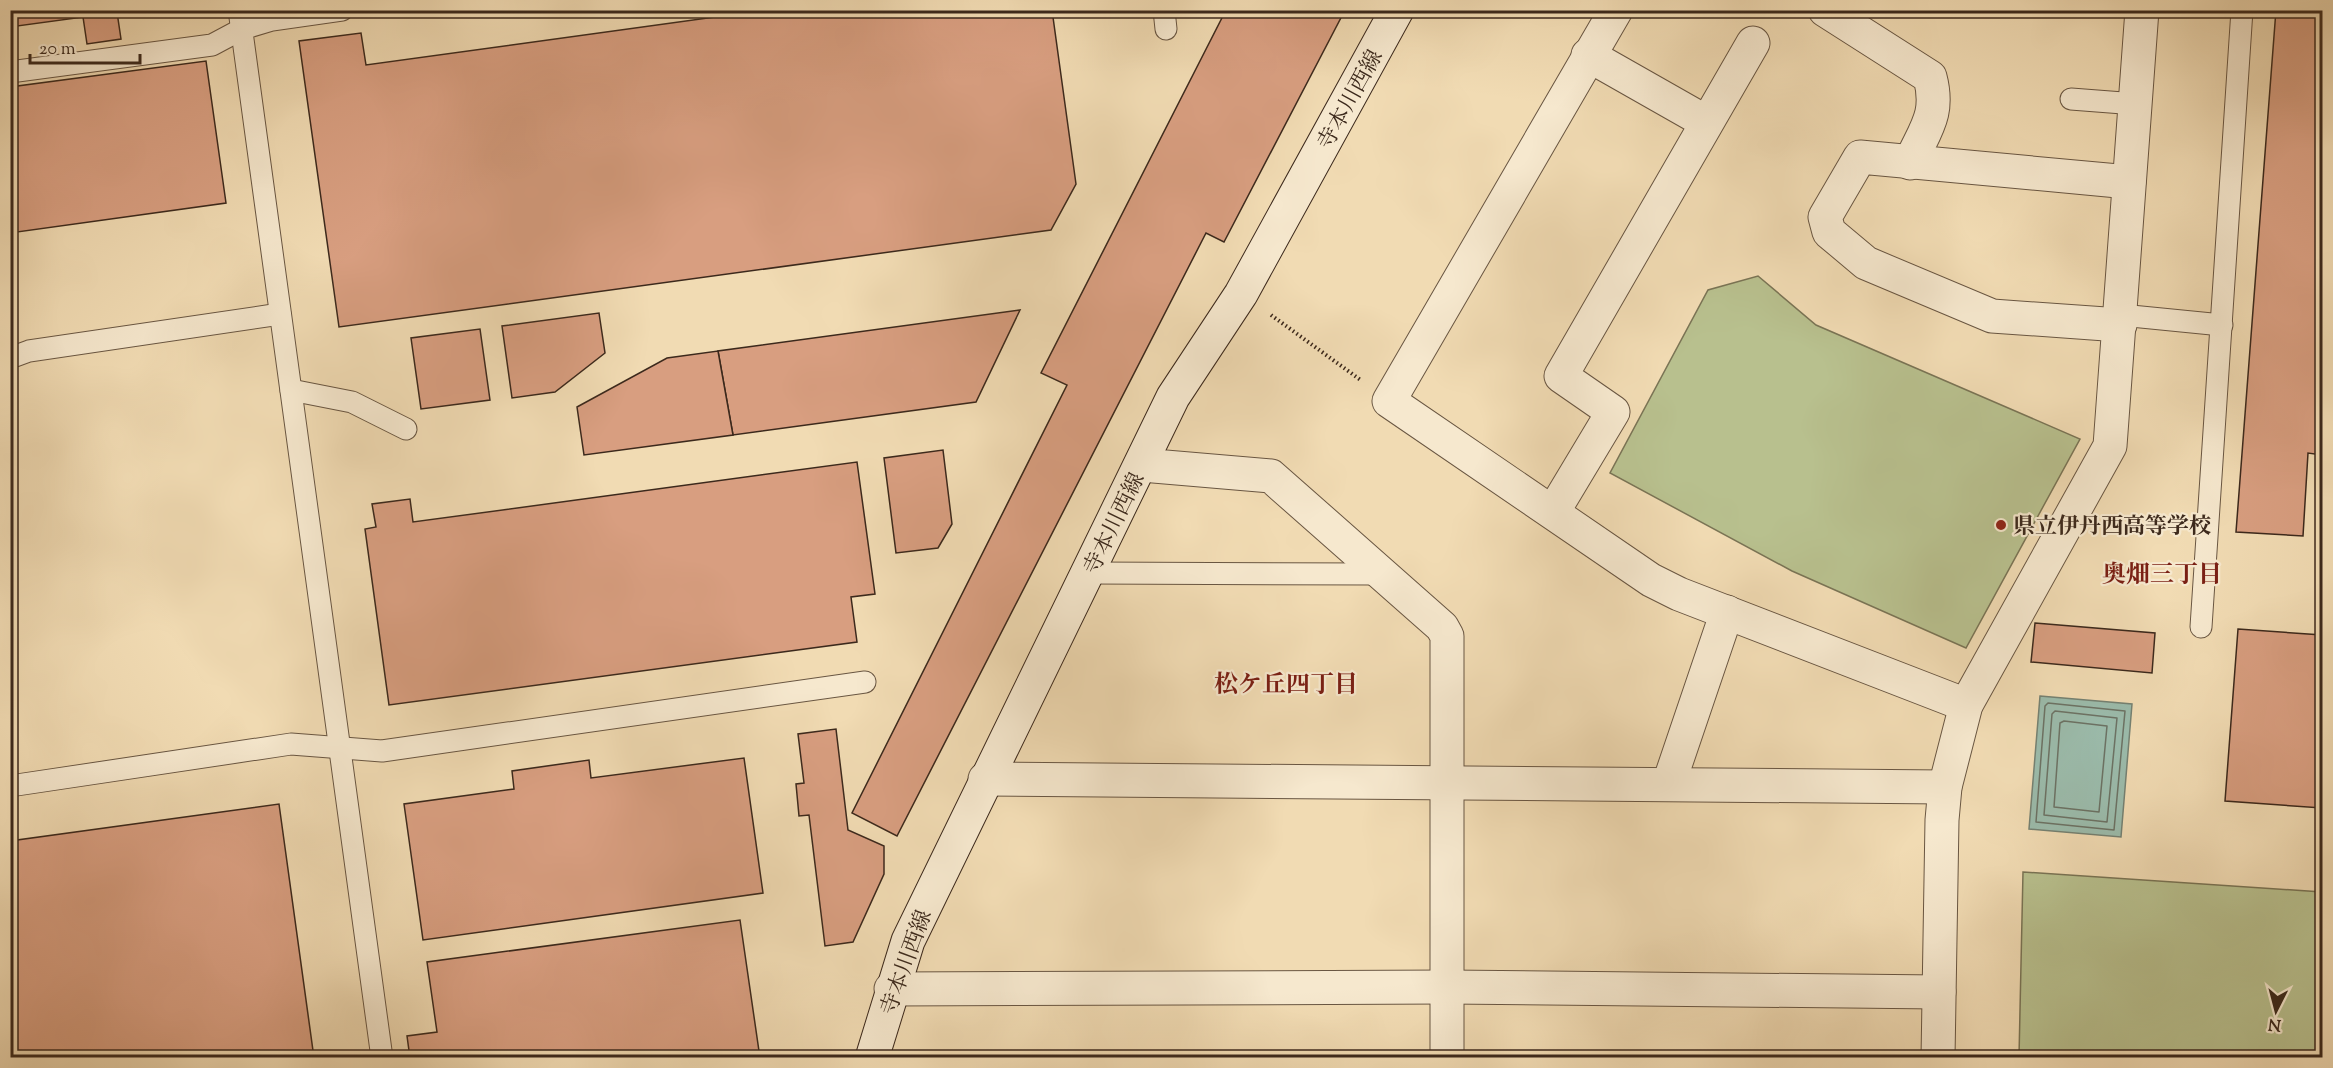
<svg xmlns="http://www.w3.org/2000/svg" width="2333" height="1068" font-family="'Sorts Mill Goudy','Noto Serif JP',serif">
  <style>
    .green { fill: #b8c08e; stroke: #7a7455; stroke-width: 1.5 }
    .water { fill: #9bbbab; stroke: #758172; stroke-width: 1.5 }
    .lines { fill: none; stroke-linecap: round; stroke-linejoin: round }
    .shore { stroke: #6c7264; stroke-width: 1.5 }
    .building { fill: #d89e80; stroke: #3c291c; stroke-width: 1.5 }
    .service-casing { stroke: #695642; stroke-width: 23 }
    .minor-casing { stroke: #695642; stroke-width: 35 }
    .secondary-casing { stroke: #3c291c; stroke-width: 35 }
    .path { stroke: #3c291c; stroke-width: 4; stroke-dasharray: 1.5 3; stroke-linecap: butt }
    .service { stroke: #f6e8ce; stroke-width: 21 }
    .minor { stroke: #f6e8ce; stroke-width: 33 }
    .secondary { stroke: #f6e8ce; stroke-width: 33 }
    .poi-dot { fill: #8f2418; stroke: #f6e8ce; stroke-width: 2 }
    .labels { text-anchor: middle; stroke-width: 4.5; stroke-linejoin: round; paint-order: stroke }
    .street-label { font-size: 22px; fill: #3c291c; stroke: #f6e8ce }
    .poi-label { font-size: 22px; font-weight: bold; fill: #3c291c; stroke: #f6e8ce; text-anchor: start }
    .neighbourhood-label { font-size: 24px; font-weight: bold; fill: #7a1f14; stroke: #f6e8ce }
  </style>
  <rect width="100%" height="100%" fill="#f1dbb3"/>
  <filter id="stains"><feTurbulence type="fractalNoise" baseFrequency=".00333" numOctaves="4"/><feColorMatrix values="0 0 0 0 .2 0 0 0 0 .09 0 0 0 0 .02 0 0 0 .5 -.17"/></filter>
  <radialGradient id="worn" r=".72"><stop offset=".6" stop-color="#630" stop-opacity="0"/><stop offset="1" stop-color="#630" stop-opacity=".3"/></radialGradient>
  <!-- green -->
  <g class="green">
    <polygon points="1758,276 1816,325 2080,439 1966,648 1792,571 1610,473 1708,290"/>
    <polygon points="2023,872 2322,892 2322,1057 2019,1057"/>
  </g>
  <!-- water -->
  <polygon class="water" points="2040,696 2132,704 2121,837 2029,829"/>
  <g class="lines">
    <!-- shore -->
    <g class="shore">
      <polygon points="2048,703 2125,711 2114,830 2036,822 2045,706"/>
      <polygon points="2055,711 2117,718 2107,822 2044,815 2052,714"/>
      <polygon points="2064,721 2107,726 2099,812 2054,807 2060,723"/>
    </g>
  </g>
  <!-- building -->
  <g class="building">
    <polygon points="10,10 129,10 117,12 121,39 87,44 83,17 10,27"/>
    <polygon points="766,10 1052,10 1076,184 1051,230 339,327 299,41 361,33 366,65"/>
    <polygon points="1226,10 1345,10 1224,242 1206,233 897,836 852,813 1067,385 1041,373"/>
    <polygon points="2276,10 2322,10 2322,455 2308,453 2303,536 2236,532"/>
    <polygon points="206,61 226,203 10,233 10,87"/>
    <polygon points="1020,310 976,402 733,435 718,351"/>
    <polygon points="599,313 605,353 555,392 512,398 502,326"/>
    <polygon points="480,329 490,400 421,409 411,338"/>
    <polygon points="718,351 733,435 584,455 577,407 667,358"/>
    <polygon points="943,450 952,524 938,548 896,553 884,458"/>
    <polygon points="857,462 875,594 851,597 857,642 389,705 365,529 376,527 372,504 410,499 413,522"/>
    <polygon points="2035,623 2155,633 2152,673 2031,662"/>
    <polygon points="2238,629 2322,635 2322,808 2225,801"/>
    <polygon points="836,729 848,830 884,846 884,874 853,942 825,946 809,815 799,816 796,784 804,783 798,734"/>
    <polygon points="744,758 763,893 423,940 404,804 514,789 512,771 589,760 591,778"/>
    <polygon points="279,804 314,1058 10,1058 10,841"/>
    <polygon points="740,920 760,1058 410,1058 407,1036 437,1032 427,962"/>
  </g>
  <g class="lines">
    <defs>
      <g id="service">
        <polyline points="239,10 382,1058"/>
        <polyline points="1164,10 1166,29"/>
        <polyline points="10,72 212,45 242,29 272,20 342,10"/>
        <polyline points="2071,99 2136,104"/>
        <polyline points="2121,315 2222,325"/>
        <polyline points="10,358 29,351 280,314"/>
        <polyline points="291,390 352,402 406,429"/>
        <polyline points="1089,573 1378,574"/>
        <polyline points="2201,627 2242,10"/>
        <polyline points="10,786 291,744 382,751 865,682"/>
      </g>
      <g id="minor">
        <polyline points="1616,10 1389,401 1651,580 1679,594 1966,705"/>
        <path d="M1825 10 1930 77C1940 115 1925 129 1910 163"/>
        <polyline points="1588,55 1706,122"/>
        <polyline points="2120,325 1992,316 1866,263 1829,232 1825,217 1860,157 2129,182"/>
        <polyline points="1142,465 1271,476 1442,627 1447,636 1447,1058"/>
        <polyline points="1553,512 1613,412 1561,376 1753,43"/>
        <polyline points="985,779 1945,787"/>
        <polyline points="1669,783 1727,612"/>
        <polyline points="891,989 1448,987 1939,992"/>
        <polyline points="1938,1058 1942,820 1945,787 1966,705 2110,446 2142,10"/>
      </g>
      <polyline id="secondary" points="872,1058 908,941 1173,397 1241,294 1397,10"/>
    </defs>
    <!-- service casing -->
    <use href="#service" class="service-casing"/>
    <!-- minor casing -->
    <use href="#minor" class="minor-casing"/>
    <!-- secondary casing -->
    <use href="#secondary" class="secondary-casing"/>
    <!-- path -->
    <polyline class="path" points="1271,315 1362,381"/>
    <!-- service -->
    <use href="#service" class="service"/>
    <!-- minor -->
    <use href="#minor" class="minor"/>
    <!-- secondary -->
    <use href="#secondary" class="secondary"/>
  </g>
  <!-- markers -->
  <circle class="poi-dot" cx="2001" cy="525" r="6"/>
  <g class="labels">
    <!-- street labels -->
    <g class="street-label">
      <text transform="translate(1349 99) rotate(-61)" y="8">寺本川西線</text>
      <text transform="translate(1113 523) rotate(-64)" y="8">寺本川西線</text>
      <text transform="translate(905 962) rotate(-70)" y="8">寺本川西線</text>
    </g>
    <!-- poi labels -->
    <g class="poi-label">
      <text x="2013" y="533">県立伊丹西高等学校</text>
    </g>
    <!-- neighbourhood labels -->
    <g class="neighbourhood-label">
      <text x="2162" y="582">奥畑三丁目</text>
      <text x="1286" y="692">松ケ丘四丁目</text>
    </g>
  </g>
  <!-- margin -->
  <rect width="2333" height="1068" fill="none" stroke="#f1dbb3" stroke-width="36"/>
  <rect x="12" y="12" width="2309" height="1044" fill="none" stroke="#3c291c" stroke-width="3"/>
  <rect x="18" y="18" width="2297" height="1032" fill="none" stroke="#3c291c" stroke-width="1.5"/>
  <!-- north arrow -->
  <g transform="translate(2276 1011) rotate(186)" stroke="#f6e8ce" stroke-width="4.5" paint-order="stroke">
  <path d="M0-4.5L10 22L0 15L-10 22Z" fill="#3c291c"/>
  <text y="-9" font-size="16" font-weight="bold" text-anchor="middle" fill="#3c291c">N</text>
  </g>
  <!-- scale -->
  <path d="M30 54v9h110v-9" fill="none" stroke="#3c291c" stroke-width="3"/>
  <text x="39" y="54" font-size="18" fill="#3c291c" stroke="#f6e8ce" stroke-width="4.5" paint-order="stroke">20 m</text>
  <rect width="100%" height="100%" filter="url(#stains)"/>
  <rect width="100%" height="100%" fill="url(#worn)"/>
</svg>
